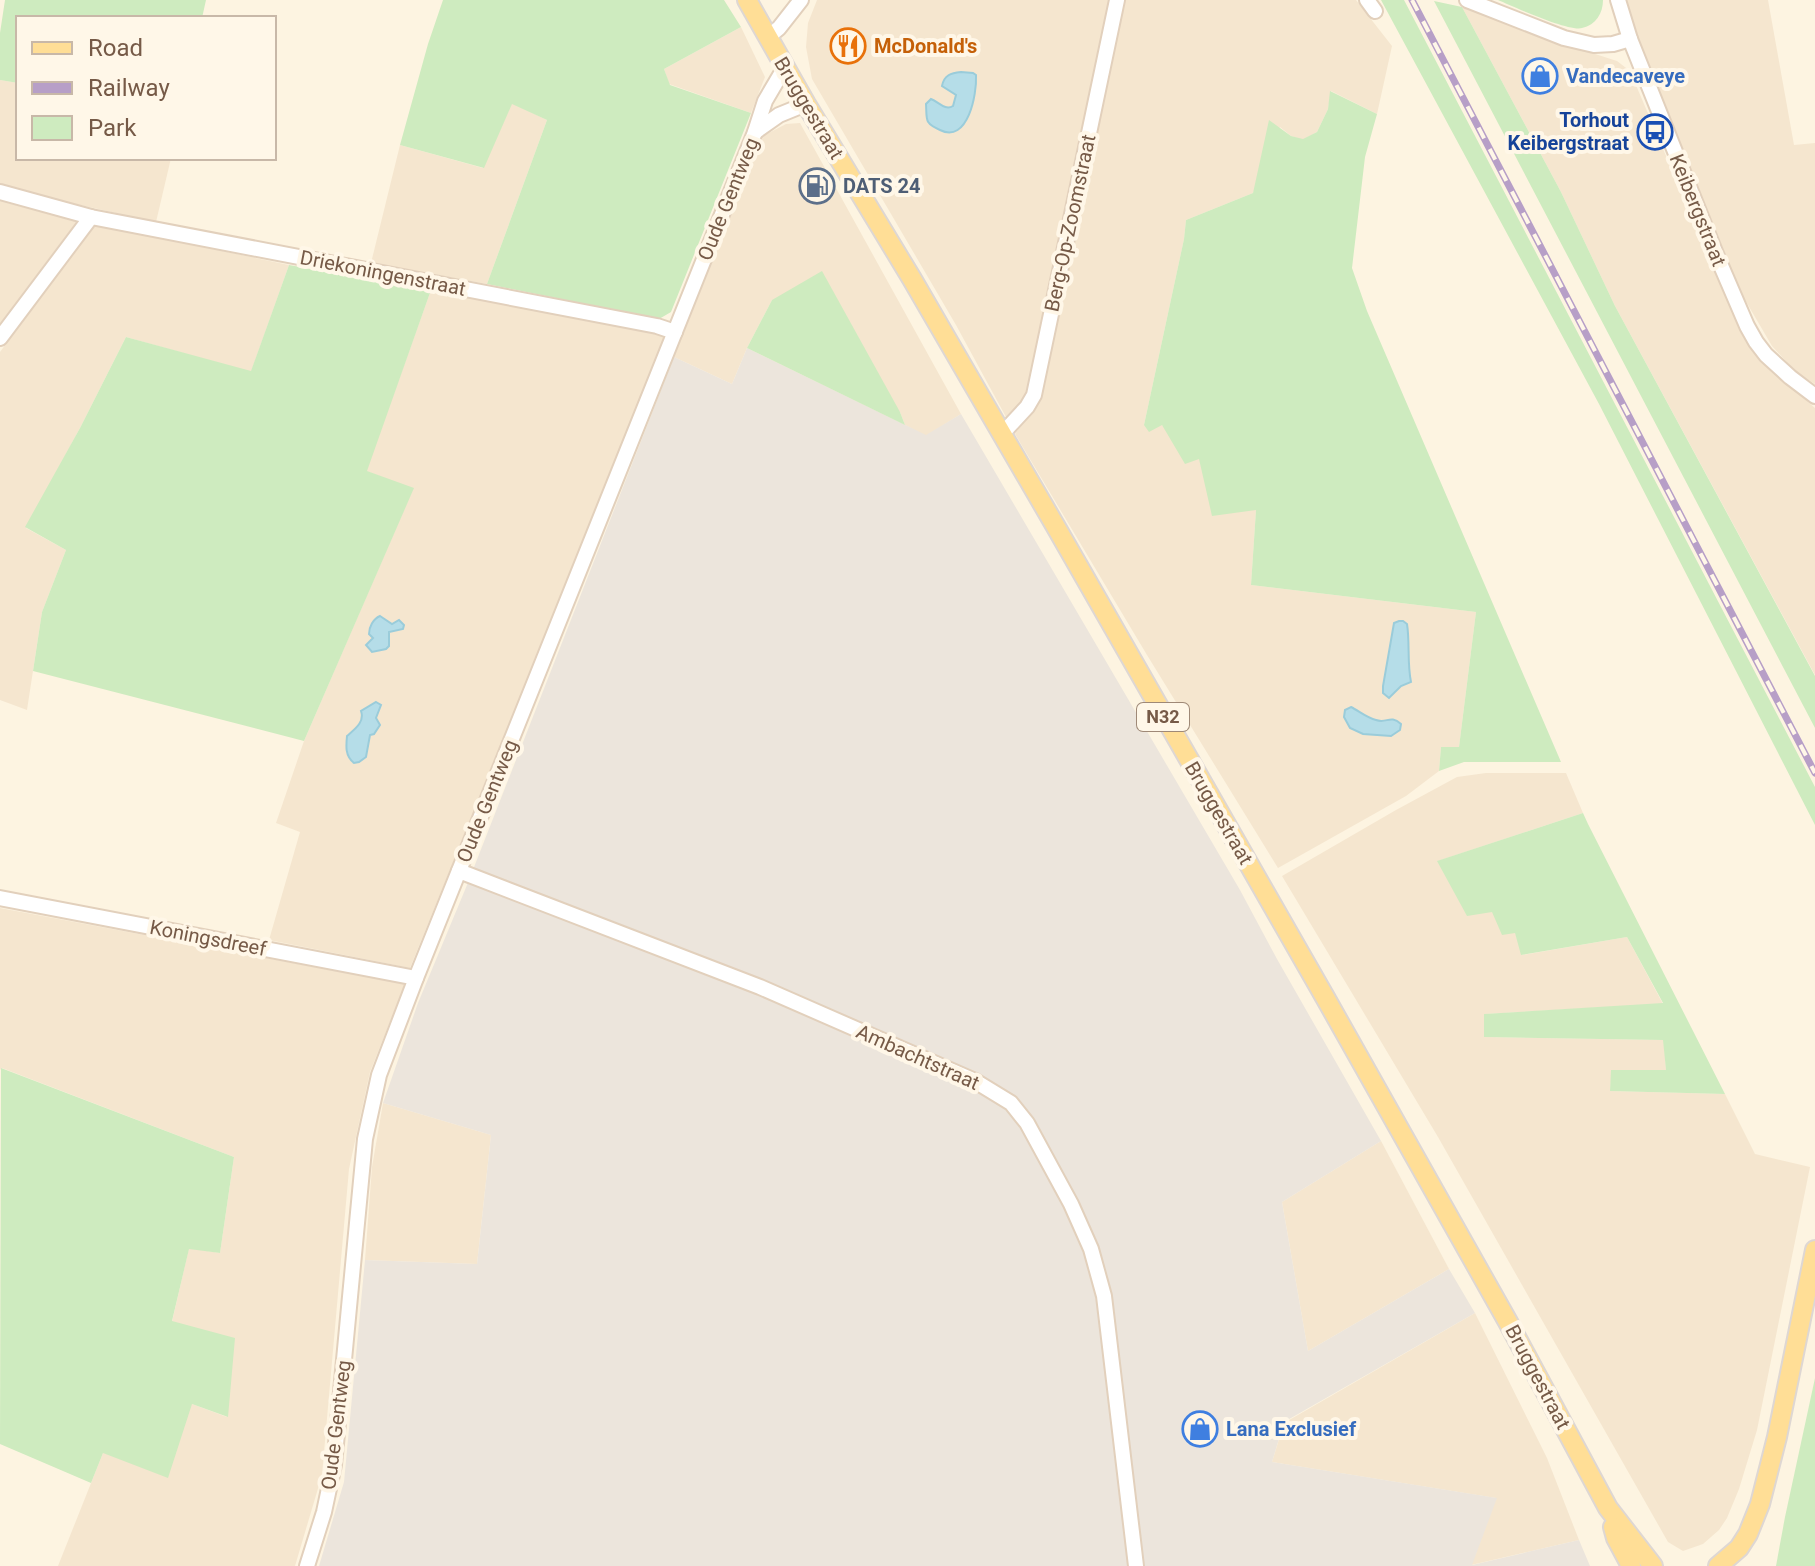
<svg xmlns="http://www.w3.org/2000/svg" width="1815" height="1566" font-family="Roboto,sans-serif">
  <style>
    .residential { fill: #f5e6cf }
    .industrial { fill: #ece5dc }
    .green { fill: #ceebbf }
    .water { fill: #b5dde8; stroke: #9accda; stroke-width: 2 }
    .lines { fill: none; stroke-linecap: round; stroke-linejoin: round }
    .minor-casing { stroke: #e2d0bc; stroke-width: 18 }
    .major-casing { stroke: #ded7d3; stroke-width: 22 }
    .minor { stroke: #fff; stroke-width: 14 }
    .major { stroke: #ffde96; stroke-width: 18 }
    .rail-casing { stroke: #b79fc7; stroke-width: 7 }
    .rail { stroke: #fff7e8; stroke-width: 4; stroke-dasharray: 12; stroke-linecap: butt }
    .labels { text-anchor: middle; stroke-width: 8; stroke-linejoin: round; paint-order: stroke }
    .shield { fill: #fff7e8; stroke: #9f8977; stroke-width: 2 }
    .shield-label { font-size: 18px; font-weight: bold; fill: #765a47 }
    .food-label { font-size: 20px; font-weight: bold; fill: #c56008; stroke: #fff7e8; text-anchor: start }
    .shop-label { font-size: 20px; font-weight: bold; fill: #366cbe; stroke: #fff7e8; text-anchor: start }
    .street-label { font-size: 20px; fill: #765a47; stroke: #fff7e8 }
    .transit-label { font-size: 20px; font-weight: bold; fill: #164399; stroke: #fff7e8; text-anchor: end }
    .service-label { font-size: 20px; font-weight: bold; fill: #4e5e75; stroke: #fff7e8; text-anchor: start }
  </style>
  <rect width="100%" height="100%" fill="#fdf4e1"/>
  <!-- residential -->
  <g class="residential">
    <polygon points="817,0 1109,0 1025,400 1006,417 956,325 812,79 806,47 808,23"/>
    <polygon points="1124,0 1356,0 1392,46 1377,114 1331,91 1328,109 1317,132 1303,140 1291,136 1280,127 1253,193 1186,220 1184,239 1144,425 1162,425 1256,510 1251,585 1476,612 1459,747 1441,747 1439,771 1406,796 1278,868 1147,655 1015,434 1032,410 1043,388"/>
    <polygon points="1627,0 1768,0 1794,145 1815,143 1815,384 1797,373 1772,346 1741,293 1633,27"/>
    <polygon points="1462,7 1545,38 1617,61 1630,71 1741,333 1759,360 1815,408 1815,675 1615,306 1561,192"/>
    <polygon points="741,27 765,77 751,113 669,84 664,69"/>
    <polygon points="0,80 18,83 18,158 171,158 156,222 0,187"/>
    <polygon points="512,103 547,120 487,284 371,263 400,145 483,168"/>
    <polygon points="800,123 961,414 926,436 905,425 900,412 772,300 747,348 732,384 674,357 756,146 765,135 786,124"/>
    <polygon points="0,199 8,203 77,221 0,324"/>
    <polygon points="94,224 289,265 251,372 126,337 80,428 26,528 66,550 42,612 27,710 0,700 0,352"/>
    <polygon points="431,290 665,334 574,565 410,968 269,940 300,832 276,823 304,741 413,489 366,471"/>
    <polygon points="1486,773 1566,773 1583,813 1438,861 1515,932 1522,955 1627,937 1663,1004 1485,1014 1484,1037 1664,1040 1666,1070 1612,1070 1610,1091 1725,1094 1755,1154 1810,1167 1757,1430 1739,1489 1727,1518 1719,1530 1703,1544 1683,1551 1668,1542 1438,1137 1282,876 1396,810 1457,777"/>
    <polygon points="0,908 405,984 370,1072 349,1169 322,1475 295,1566 58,1566 103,1453 192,1404 227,1417 172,1322 189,1248 220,1253 234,1157 2,1068 0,1070"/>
    <polygon points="383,1103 491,1135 477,1264 365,1260 372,1167"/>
    <polygon points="1381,1141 1449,1269 1308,1351 1282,1202"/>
    <polygon points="1475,1313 1547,1458 1579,1540 1471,1565 1496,1498 1272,1462 1284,1423"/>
  </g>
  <!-- industrial -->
  <polygon class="industrial" points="747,348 926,435 961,414 1240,890 1277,959 1381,1141 1282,1202 1308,1351 1449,1269 1475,1313 1284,1422 1272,1462 1497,1498 1472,1565 1579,1540 1590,1566 319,1566 344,1482 365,1260 477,1264 491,1135 383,1103 418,1003 467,885 674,357 732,384"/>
  <!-- green -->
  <g class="green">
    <polygon points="5,0 206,0 202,18 18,18 18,83 0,80 0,33"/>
    <polygon points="443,0 724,0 741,27 664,69 670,85 751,113 671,312 659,319 487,284 547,120 512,104 484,168 400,145 428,44"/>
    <polygon points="1381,0 1404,0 1815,787 1815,825 1599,404"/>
    <path d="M1498 0H1603C1603 13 1596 25 1582 28 1569 32 1512 6 1498 0Z"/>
    <polygon points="1434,1 1462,7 1561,192 1615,306 1815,676 1815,728"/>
    <polygon points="1330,91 1377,114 1365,157 1352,268 1367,311 1561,762 1464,762 1439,771 1441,747 1459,747 1476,612 1251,585 1256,510 1212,516 1199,459 1185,464 1162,425 1149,432 1144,425 1184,239 1186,220 1253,193 1269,120 1291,136 1303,139 1317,132 1328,109"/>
    <polygon points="289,265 431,290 367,471 414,488 304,741 33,671 42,612 66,550 25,527 80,428 126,337 251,371"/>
    <polygon points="822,271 900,412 905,425 747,348 772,300"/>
    <polygon points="1583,813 1588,824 1725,1094 1610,1091 1611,1070 1666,1070 1663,1040 1484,1037 1484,1014 1663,1003 1627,937 1521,955 1515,933 1502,935 1492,912 1467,916 1437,861"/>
    <polygon points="1,1068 234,1157 220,1253 189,1249 172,1321 235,1338 228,1417 192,1404 168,1478 103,1453 91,1483 0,1444"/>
    <polygon points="1815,1378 1815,1566 1776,1566 1785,1517"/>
  </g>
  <!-- water -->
  <g class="water">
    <path d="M961 72 973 73 976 75C977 94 968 144 940 130 924 123 927 120 926 104L931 99C939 102 945 111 953 106L956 95 942 86C944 75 951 73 961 72Z"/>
    <path d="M380 616 392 624 399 620 404 625 403 629 389 632V646L386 649 372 652 366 645 373 638 369 634C369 627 373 619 380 616Z"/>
    <path d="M1399 621H1403L1407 624C1410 643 1407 663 1411 682L1401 686 1389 698 1383 693V686L1394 623Z"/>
    <path d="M376 702 381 705 376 718 380 725 374 734 370 735 366 757 359 762 354 763C345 756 346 746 347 736 355 729 365 722 361 711Z"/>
    <path d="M1351 707C1359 711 1367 718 1376 720 1387 724 1390 714 1401 724L1400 730 1391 736 1363 734 1350 728 1344 717 1345 710Z"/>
  </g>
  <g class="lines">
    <defs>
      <g id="minor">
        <polyline points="1367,0 1375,11"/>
        <polyline points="1467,0 1564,38 1594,45 1613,44 1630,39"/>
        <polyline points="1618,0 1630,39 1716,254 1747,326 1756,342 1766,355 1790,377 1815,396"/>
        <polyline points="768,37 779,28 801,0"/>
        <polyline points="755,132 779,115 806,104"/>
        <polyline points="0,192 91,217"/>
        <polyline points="0,338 91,217 657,326 675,332"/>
        <polyline points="1001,435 1027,407 1034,395 1117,0"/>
        <polyline points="459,871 760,987 975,1081 1011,1103 1027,1123 1071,1204 1091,1249 1104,1296 1136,1566"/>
        <polyline points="0,898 416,978"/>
        <polyline points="307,1566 324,1512 334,1465 365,1139 379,1075 416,978 755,132 765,101 785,67"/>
      </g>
      <g id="major">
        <polyline points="747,0 806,104 912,279 1056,527 1326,999 1508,1322 1608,1508 1653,1566"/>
        <polyline points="1613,1527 1616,1538 1631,1566"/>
        <polyline points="1718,1566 1739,1548 1748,1534 1760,1504 1777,1437 1815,1250"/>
      </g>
    </defs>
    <!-- minor casing -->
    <use href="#minor" class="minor-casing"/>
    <!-- major casing -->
    <use href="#major" class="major-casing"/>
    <!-- minor -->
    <use href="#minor" class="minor"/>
    <!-- major -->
    <use href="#major" class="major"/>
    <defs>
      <polyline id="rail" points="1412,0 1815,773"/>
    </defs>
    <!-- rail casing -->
    <use href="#rail" class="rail-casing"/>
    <!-- rail -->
    <use href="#rail" class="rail"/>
  </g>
  <!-- icons -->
  <defs>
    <symbol id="restaurant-ring" viewBox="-11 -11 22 22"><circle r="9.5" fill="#fff7e8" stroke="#e8710a" stroke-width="1.5"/><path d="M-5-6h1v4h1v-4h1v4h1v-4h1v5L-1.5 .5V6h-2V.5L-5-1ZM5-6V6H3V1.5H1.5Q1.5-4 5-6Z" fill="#e8710a"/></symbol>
    <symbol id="shop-ring" viewBox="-11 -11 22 22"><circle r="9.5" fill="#fff7e8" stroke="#3f7fe0" stroke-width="1.5"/><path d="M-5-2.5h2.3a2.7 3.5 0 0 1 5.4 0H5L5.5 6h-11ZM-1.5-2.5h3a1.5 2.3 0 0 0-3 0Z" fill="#3f7fe0"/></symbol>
    <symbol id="bus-ring" viewBox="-11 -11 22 22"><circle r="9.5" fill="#fff7e8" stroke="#1a4fb4" stroke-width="1.5"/><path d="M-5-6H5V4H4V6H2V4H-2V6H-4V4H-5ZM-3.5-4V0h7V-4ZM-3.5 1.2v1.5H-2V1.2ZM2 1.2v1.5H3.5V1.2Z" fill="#1a4fb4"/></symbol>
    <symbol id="fuel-ring" viewBox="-11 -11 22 22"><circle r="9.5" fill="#fff7e8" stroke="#5c6f8a" stroke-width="1.5"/><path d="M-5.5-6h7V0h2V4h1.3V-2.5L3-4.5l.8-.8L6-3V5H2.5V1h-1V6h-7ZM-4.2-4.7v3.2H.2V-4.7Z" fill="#5c6f8a"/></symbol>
  </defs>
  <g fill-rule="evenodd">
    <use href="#restaurant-ring" x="828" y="26" width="40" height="40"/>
    <use href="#shop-ring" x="1520" y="56" width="40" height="40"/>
    <use href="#bus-ring" x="1635" y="112" width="40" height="40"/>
    <use href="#fuel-ring" x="797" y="166" width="40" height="40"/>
    <use href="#shop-ring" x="1180" y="1409" width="40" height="40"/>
  </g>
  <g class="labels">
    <!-- shield labels -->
    <rect class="shield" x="1137" y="703" width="52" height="28" rx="6"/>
    <g class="shield-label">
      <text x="1163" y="723">N32</text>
    </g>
    <!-- food labels -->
    <g class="food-label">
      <text x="874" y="53">McDonald's</text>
    </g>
    <!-- shop labels -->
    <g class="shop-label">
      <text x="1566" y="83">Vandecaveye</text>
      <text x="1226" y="1436">Lana Exclusief</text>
    </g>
    <!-- street labels -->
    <g class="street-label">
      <text transform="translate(809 108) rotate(59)" y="7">Bruggestraat</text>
      <text transform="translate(728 199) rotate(-68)" y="7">Oude Gentweg</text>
      <text transform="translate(1698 210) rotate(68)" y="7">Keibergstraat</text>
      <text transform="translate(1070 223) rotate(-78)" y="7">Berg-Op-Zoomstraat</text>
      <text transform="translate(383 273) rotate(11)" y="7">Driekoningenstraat</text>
      <text transform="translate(487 801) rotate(-68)" y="7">Oude Gentweg</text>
      <text transform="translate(1219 813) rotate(60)" y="7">Bruggestraat</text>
      <text transform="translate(208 938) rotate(11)" y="7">Koningsdreef</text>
      <text transform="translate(918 1057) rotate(24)" y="7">Ambachtstraat</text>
      <text transform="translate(1538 1377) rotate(62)" y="7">Bruggestraat</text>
      <text transform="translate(336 1425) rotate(-83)" y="7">Oude Gentweg</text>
    </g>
    <!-- transit labels -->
    <g class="transit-label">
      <text x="1629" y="127">Torhout<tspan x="1629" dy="23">Keibergstraat</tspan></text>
    </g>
    <!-- service labels -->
    <g class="service-label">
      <text x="843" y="193">DATS 24</text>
    </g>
  </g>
  <!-- legend -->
  <rect x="16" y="16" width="260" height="144" fill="#fff7e8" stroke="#c8b8a8" stroke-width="2"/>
  <rect x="32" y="42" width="40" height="12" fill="#ffde96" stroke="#c8b8a8" stroke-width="2"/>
  <text x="88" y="56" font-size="24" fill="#765a47">Road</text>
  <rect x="32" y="82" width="40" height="12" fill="#b79fc7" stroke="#c8b8a8" stroke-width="2"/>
  <text x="88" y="96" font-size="24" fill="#765a47">Railway</text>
  <rect x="32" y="116" width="40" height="24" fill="#ceebbf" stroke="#c8b8a8" stroke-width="2"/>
  <text x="88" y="136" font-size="24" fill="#765a47">Park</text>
</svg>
